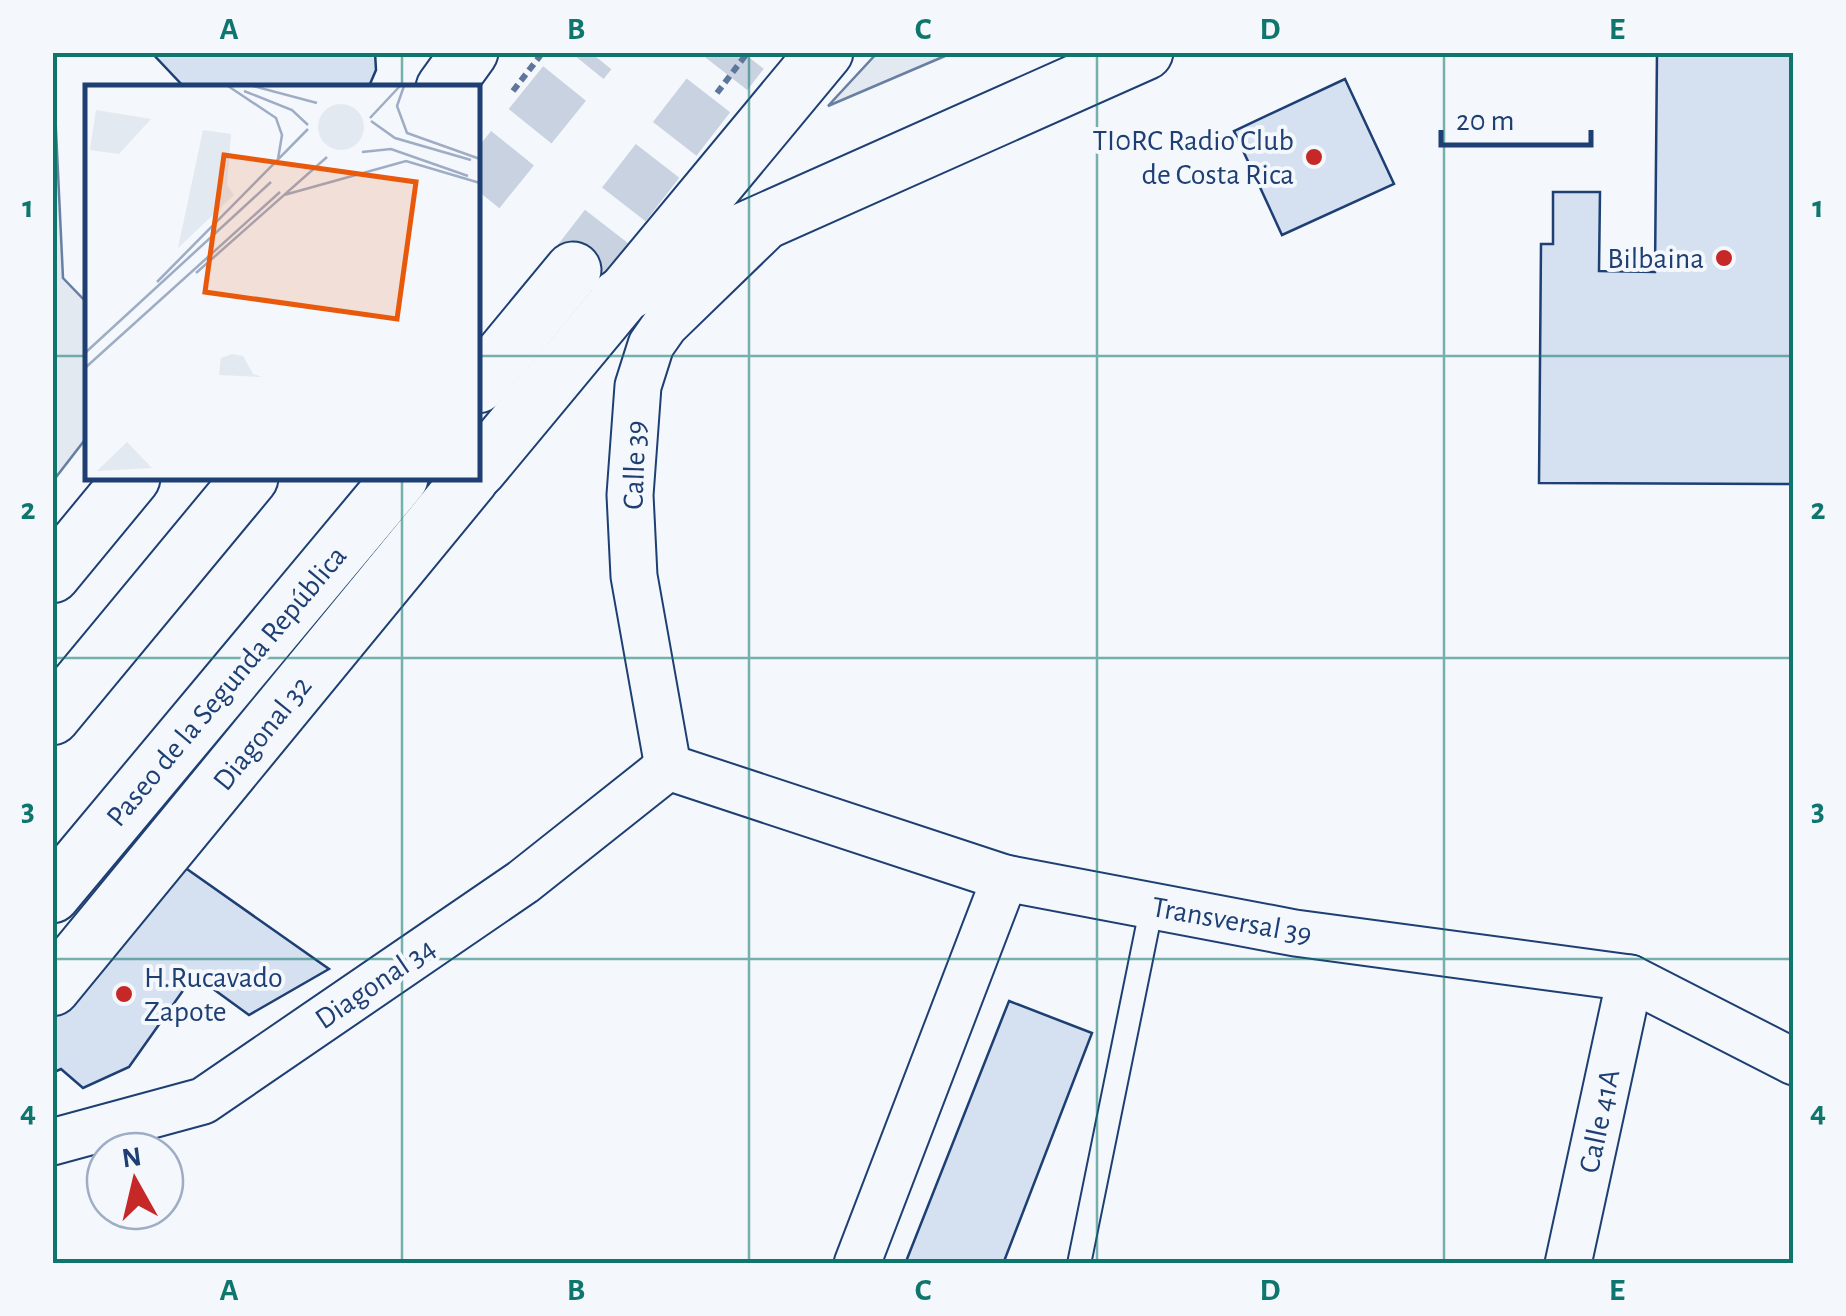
<svg xmlns="http://www.w3.org/2000/svg" width="1846" height="1316" font-family="'Alegreya Sans',sans-serif">
  <style>
    .green { fill: #e3e9f0; stroke: #687fa3; stroke-width: 2.5 }
    .building { fill: #d5e0f0; stroke: #1d3f73; stroke-width: 2.5 }
    .lines { fill: none; stroke-linecap: round; stroke-linejoin: round }
    .trunk-tunnel { stroke: #c9d2e0; stroke-width: 55; stroke-dasharray: 55 28; stroke-linecap: butt }
    .service-casing { stroke: #1d3f73; stroke-width: 26 }
    .minor-casing { stroke: #1d3f73; stroke-width: 49 }
    .secondary-casing { stroke: #1d3f73; stroke-width: 59 }
    .trunk-casing { stroke: #1d3f73; stroke-width: 59 }
    .path { stroke: #5e769c; stroke-width: 6; stroke-dasharray: 8 5; stroke-linecap: butt }
    .service { stroke: #f4f7fb; stroke-width: 22 }
    .minor { stroke: #f4f7fb; stroke-width: 45 }
    .secondary { stroke: #f4f7fb; stroke-width: 55 }
    .trunk { stroke: #f4f7fb; stroke-width: 55 }
    .grid { fill: none; stroke: #0f766e; stroke-width: 2.5; stroke-opacity: 0.55 }
    .poi-dot { fill: #c62828; stroke: #f4f7fb; stroke-width: 4 }
    .labels { text-anchor: middle; stroke-width: 8; stroke-linejoin: round; paint-order: stroke }
    .poi-label { font-size: 30px; fill: #1d3f73; stroke: #f4f7fb; text-anchor: end }
    .street-label { font-size: 30px; fill: #1d3f73; stroke: #f4f7fb }
    .inset-road { fill: none; stroke: #9eadc5; stroke-width: 2.5 }
    .view { fill: #e8590c; fill-opacity: 0.15; stroke: #e8590c; stroke-width: 5 }
    .inset-edge { fill: none; stroke: #1d3f73; stroke-width: 5 }
    .neatline { fill: none; stroke: #0f766e; stroke-width: 4 }
    .grid-label { font-size: 32px; text-anchor: middle; font-weight: bold; fill: #0f766e }
  </style>
  <rect width="100%" height="100%" fill="#f4f7fb"/>
  <!-- green -->
  <g class="green">
    <polygon points="877,53 877,52 952,53 828,106"/>
    <polygon points="53,67 63,278 88,304 87,437 53,481"/>
  </g>
  <!-- building -->
  <g class="building">
    <polygon points="151,52 375,52 376,70 370,84 364,88 185,88"/>
    <polygon points="1657,52 1794,52 1794,484 1539,483 1541,244 1553,244 1553,192 1600,192 1599,271 1655,272"/>
    <polygon points="1345,79 1394,184 1282,235 1234,131"/>
    <polygon points="177,862 329,969 249,1015 194,975 129,1067 83,1088 61,1069 52,1073 52,1014"/>
    <polygon points="1009,1001 1092,1033 1003,1264 905,1264"/>
  </g>
  <g class="lines">
    <!-- trunk-tunnel -->
    <g class="trunk-tunnel">
      <polyline points="478,191 590,52"/>
      <polyline points="573,270 742,52"/>
    </g>
    <defs>
      <polyline id="service" points="1079,1264 1152,905"/>
      <g id="minor">
        <polyline points="668,767 1005,878 1295,933 1630,978 1794,1062"/>
        <polyline points="668,767 634,576 630,495 638,386 651,345 665,325 763,230"/>
        <polyline points="52,1142 203,1101 523,882 668,767"/>
        <polyline points="857,1264 1005,878"/>
        <polyline points="1568,1264 1630,978"/>
      </g>
      <g id="secondary">
        <polyline points="444,88 470,52"/>
        <polyline points="619,297 714,244 1145,52"/>
        <polyline points="478,470 825,52"/>
        <polyline points="52,575 132,478"/>
        <polyline points="52,988 471,478"/>
      </g>
      <g id="trunk">
        <polyline points="478,385 573,270"/>
        <polyline points="52,717 250,478"/>
        <polyline points="52,895 400,478"/>
      </g>
    </defs>
    <!-- service casing -->
    <use href="#service" class="service-casing"/>
    <!-- minor casing -->
    <use href="#minor" class="minor-casing"/>
    <!-- secondary casing -->
    <use href="#secondary" class="secondary-casing"/>
    <!-- trunk casing -->
    <use href="#trunk" class="trunk-casing"/>
    <!-- path -->
    <g class="path">
      <polyline points="513,91 543,52"/>
      <polyline points="717,93 748,52"/>
    </g>
    <!-- service -->
    <use href="#service" class="service"/>
    <!-- minor -->
    <use href="#minor" class="minor"/>
    <!-- secondary -->
    <use href="#secondary" class="secondary"/>
    <!-- trunk -->
    <use href="#trunk" class="trunk"/>
  </g>
  <!-- grid -->
  <path class="grid" d="M402 52V88M749 52V1264M1097 52V1264M1444 52V1264M52 356H88M478 356H1794M402 478V1264M52 658H1794M52 959H1794"/>
  <!-- markers -->
  <g class="poi-dot">
    <circle cx="1314" cy="157" r="10"/>
    <circle cx="1724" cy="258" r="10"/>
    <circle cx="124" cy="994" r="10"/>
  </g>
  <g class="labels">
    <!-- poi labels -->
    <g class="poi-label">
      <text x="1294" y="150">TI0RC Radio Club<tspan x="1294" dy="34">de Costa Rica</tspan></text>
      <text x="1704" y="268">Bilbaina</text>
      <text x="144" y="987" text-anchor="start">H.Rucavado<tspan x="144" dy="34">Zapote</tspan></text>
    </g>
    <!-- street labels -->
    <g class="street-label">
      <text transform="translate(634 465) rotate(-88)" y="10">Calle 39</text>
      <text transform="translate(226 686) rotate(-50)" y="10">Paseo de la Segunda República</text>
      <text transform="translate(262 733) rotate(-51)" y="10">Diagonal 32</text>
      <text transform="translate(1232 920) rotate(10)" y="10">Transversal 39</text>
      <text transform="translate(375 983) rotate(-34)" y="10">Diagonal 34</text>
      <text transform="translate(1599 1121) rotate(-78)" y="10">Calle 41A</text>
    </g>
  </g>
  <!-- overview -->
  <g transform="translate(85 85)">
    <rect width="395" height="395" fill="#f4f7fb"/>
    <path d="M233 42a23 23 0 1 1 46 0a23 23 0 1 1-46 0ZM11 25 66 34 34 69 5 65ZM118 45 146 49 142 100 149 110 93 163ZM147 269 158 271 168 289 177 292 134 290 136 273ZM42 357 67 383 12 386Z" fill="#e3e9f0"/>
    <path class="inset-road" d="M143 1 191 33 197 50 193 74M168 1 232 18M319 1 312 21 322 48 395 74M159 6 207 25 223 40M285 33 315 1M286 36 310 53 386 75M277 67 306 64 383 91M199 110 321 76 395 98M111 188 242 72M72 197 223 44M0 268 186 97M0 283 195 107"/>
    <path class="view" d="M139 70 331 97 312 234 120 207Z"/>
    <rect width="395" height="395" class="inset-edge"/>
  </g>
  <!-- border -->
  <rect width="1846" height="1316" fill="none" stroke="#f4f7fb" stroke-width="110"/>
  <!-- north arrow -->
  <g transform="translate(135 1181) rotate(352)"><circle r="48" fill="#f4f7fb" stroke="#9eadc5" stroke-width="2.5"/>
  <path d="M0-8L18 38L0 25L-18 38Z" fill="#c62828"/>
  <text y="-15" font-size="28" font-weight="bold" text-anchor="middle" fill="#1d3f73">N</text>
  </g>
  <!-- scale -->
  <path d="M1441 130v15h150v-15" fill="none" stroke="#1d3f73" stroke-width="5"/>
  <text x="1456" y="130" font-size="30" fill="#1d3f73" stroke="#f4f7fb" stroke-width="8" paint-order="stroke">20 m</text>
  <rect x="55" y="55" width="1736" height="1206" class="neatline"/>
  <g class="grid-label">
    <text x="229" y="39">A</text>
    <text x="576" y="39">B</text>
    <text x="923" y="39">C</text>
    <text x="1270" y="39">D</text>
    <text x="1617" y="39">E</text>
    <text x="28" y="217">1</text>
    <text x="1818" y="217">1</text>
    <text x="28" y="519">2</text>
    <text x="1818" y="519">2</text>
    <text x="28" y="820">3</text>
    <text x="1818" y="820">3</text>
    <text x="28" y="1122">4</text>
    <text x="1818" y="1122">4</text>
    <text x="229" y="1300">A</text>
    <text x="576" y="1300">B</text>
    <text x="923" y="1300">C</text>
    <text x="1270" y="1300">D</text>
    <text x="1617" y="1300">E</text>
  </g>
</svg>
